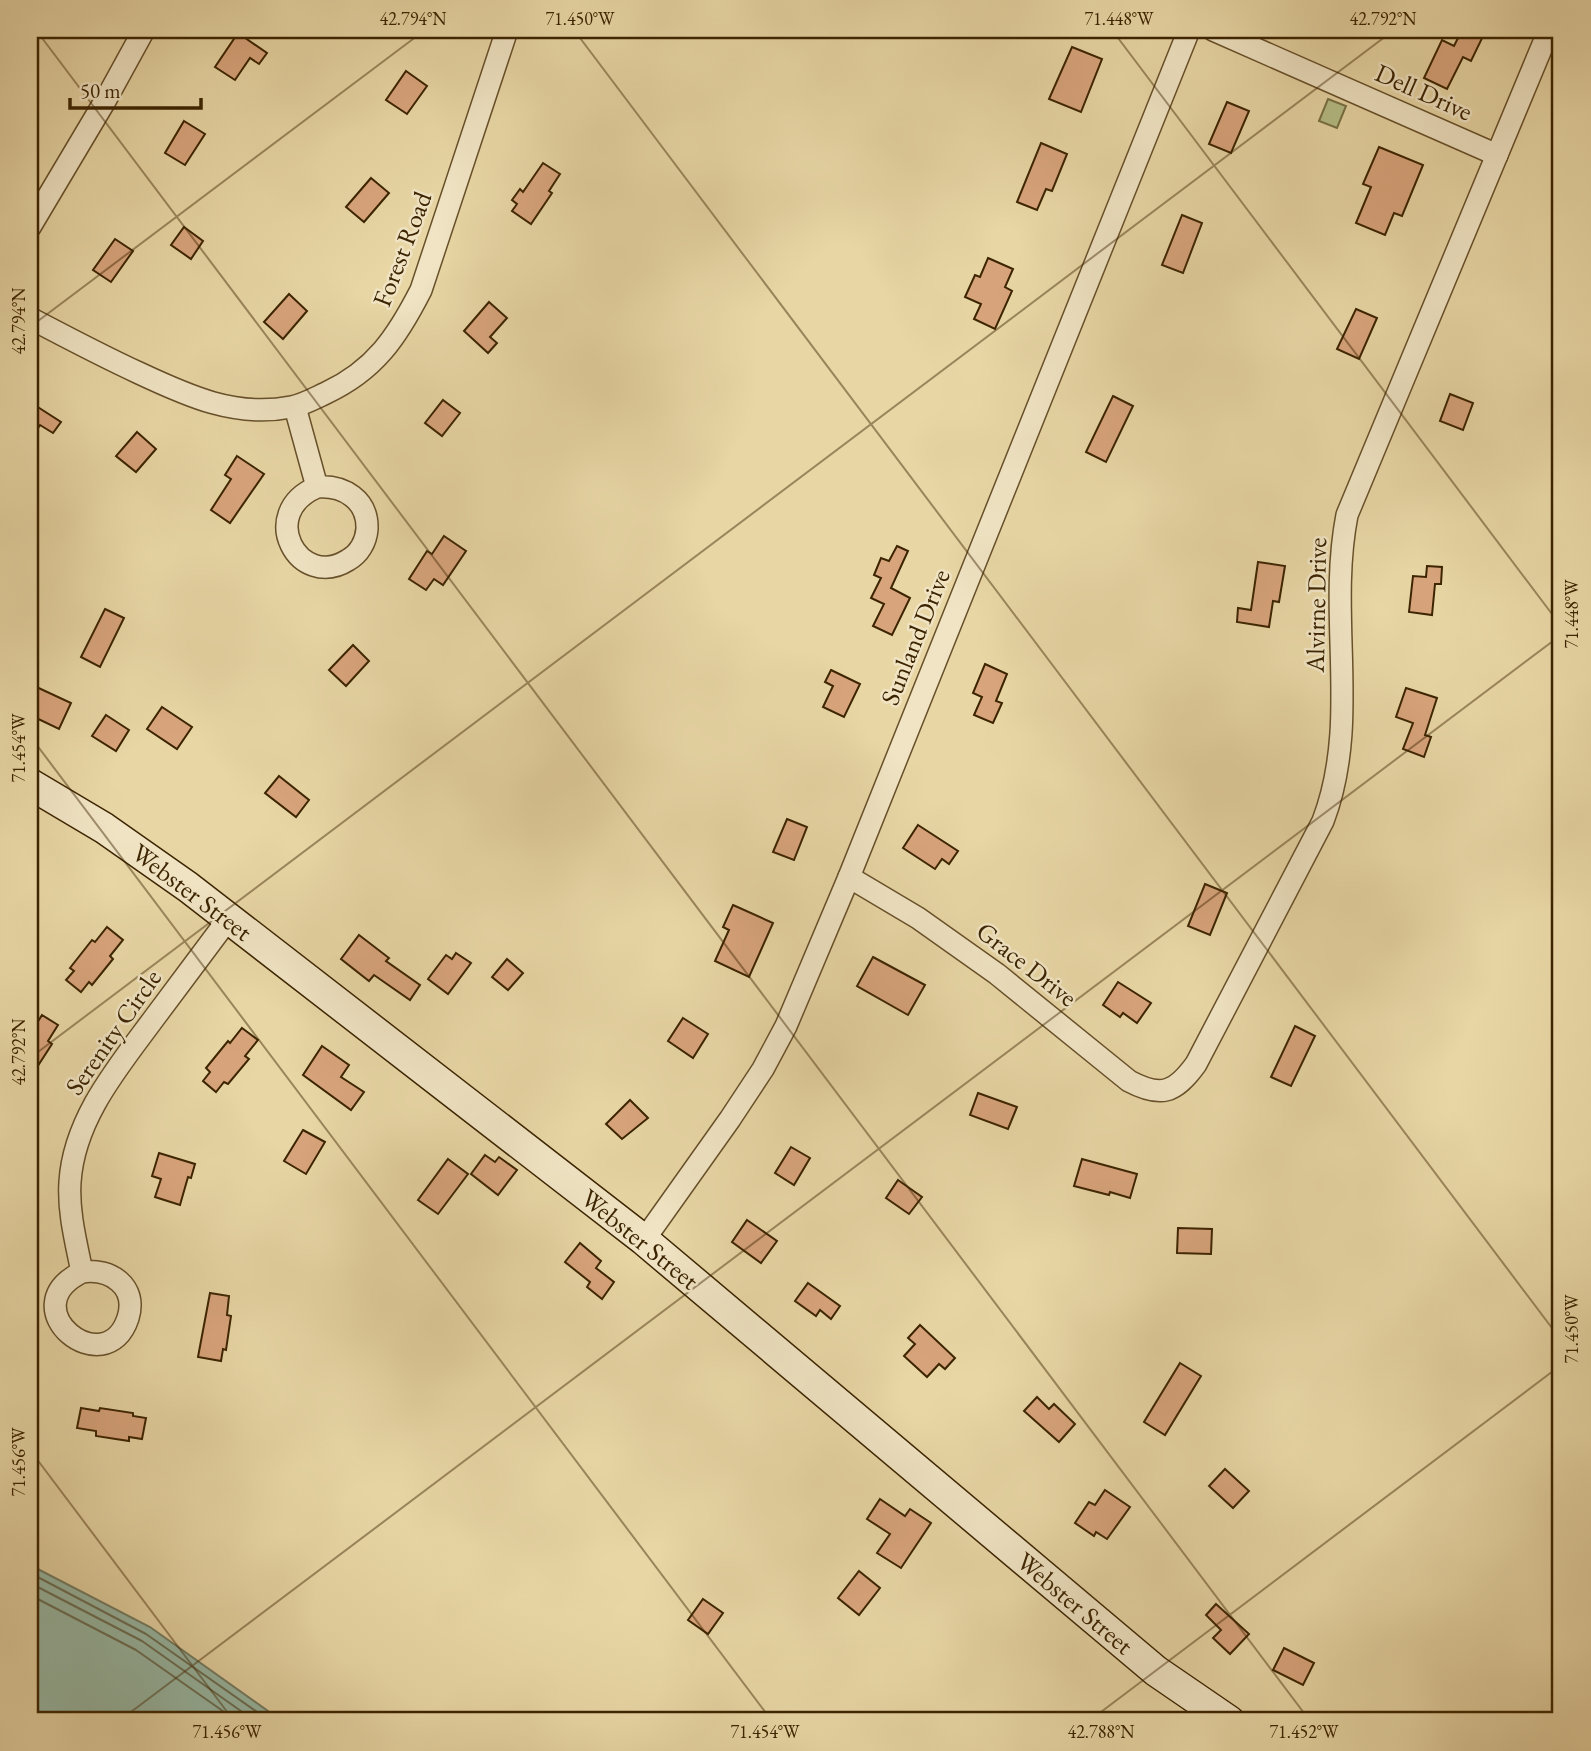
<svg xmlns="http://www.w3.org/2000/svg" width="1591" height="1751" font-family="'EB Garamond',serif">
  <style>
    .green { fill: #b5be87; stroke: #787144; stroke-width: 2 }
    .water { fill: #97b9a6; stroke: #737d64; stroke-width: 2 }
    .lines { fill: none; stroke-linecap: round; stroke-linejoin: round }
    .shore { stroke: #6a6e54; stroke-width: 2 }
    .building { fill: #d8a47c; stroke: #3c2401; stroke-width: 2 }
    .street-casing { stroke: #67502a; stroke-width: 24 }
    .secondary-casing { stroke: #3c2401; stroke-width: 33 }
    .street { stroke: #f0e4c4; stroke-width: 21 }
    .secondary { stroke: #f0e4c4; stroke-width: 30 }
    .ticks { fill: none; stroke: #3c2401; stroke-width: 2; stroke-opacity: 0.45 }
    .labels { text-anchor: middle; stroke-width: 5; stroke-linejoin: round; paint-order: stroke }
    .street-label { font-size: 26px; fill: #3c2401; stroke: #f0e4c4 }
    .neatline { fill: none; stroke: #3c2401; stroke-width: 2.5 }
    .ticks-label { font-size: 18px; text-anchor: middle; fill: #3c2401 }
  </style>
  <rect width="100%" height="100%" fill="#e8d6a5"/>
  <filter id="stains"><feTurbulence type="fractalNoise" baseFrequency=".00286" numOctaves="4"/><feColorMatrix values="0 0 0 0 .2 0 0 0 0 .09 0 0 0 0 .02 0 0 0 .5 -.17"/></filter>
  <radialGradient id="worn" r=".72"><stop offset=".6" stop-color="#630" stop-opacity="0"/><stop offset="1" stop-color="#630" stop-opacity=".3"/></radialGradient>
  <!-- green -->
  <polygon class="green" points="1328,99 1346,106 1337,128 1319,121"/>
  <!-- water -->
  <polygon class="water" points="30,1565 150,1627 282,1721 30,1721"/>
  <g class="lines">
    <!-- shore -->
    <g class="shore">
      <polyline points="30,1573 146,1634 270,1721"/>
      <polyline points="30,1583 142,1641 255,1721"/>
      <polyline points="30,1595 136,1650 237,1721"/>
    </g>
  </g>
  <!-- building -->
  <g class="building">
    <polygon points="1462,30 1486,30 1471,61 1463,57 1447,89 1424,78 1442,40 1454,46"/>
    <polygon points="238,33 267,53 259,64 250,58 235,80 215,67"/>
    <polygon points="1072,47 1102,59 1081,112 1049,99"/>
    <polygon points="406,71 427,86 407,114 386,100"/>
    <polygon points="1227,102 1249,111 1231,153 1209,144"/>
    <polygon points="184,121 205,134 185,165 165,153"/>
    <polygon points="1041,143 1067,154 1052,191 1046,189 1037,210 1017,202"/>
    <polygon points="1379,147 1423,165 1402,216 1394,213 1385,235 1356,223 1371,187 1363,184"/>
    <polygon points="543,163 560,174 549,191 552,193 531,224 512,211 517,204 512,200 520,189 523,192"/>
    <polygon points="371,178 389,193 364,222 346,207"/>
    <polygon points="1182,215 1202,223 1183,273 1162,265"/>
    <polygon points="184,227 203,241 191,259 171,245"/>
    <polygon points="115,239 133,251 111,282 93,270"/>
    <polygon points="988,258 1013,269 1005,287 1012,291 995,329 974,319 981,304 965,297 975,275 980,277"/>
    <polygon points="289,294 307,311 283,339 264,322"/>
    <polygon points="489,302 507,318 490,337 497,343 488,353 464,331"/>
    <polygon points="1356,309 1377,318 1359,359 1337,349"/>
    <polygon points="1450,394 1473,403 1463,430 1440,421"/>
    <polygon points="1113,396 1133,406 1106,462 1086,452"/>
    <polygon points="443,400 460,413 442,436 425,423"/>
    <polygon points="30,402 61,422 53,433 40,425 30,441"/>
    <polygon points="137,432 156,449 136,472 116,456"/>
    <polygon points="237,456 264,474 230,523 211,510 231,479 225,475"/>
    <polygon points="444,536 466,551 443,585 434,579 426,590 409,579 427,551 432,554"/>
    <polygon points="897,546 908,551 891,588 910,598 892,635 873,626 884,604 871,598 881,578 874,575 881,558 889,561"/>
    <polygon points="1258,562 1285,566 1279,602 1273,601 1269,627 1237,622 1238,608 1251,610"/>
    <polygon points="1427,566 1442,567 1441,584 1435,584 1432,615 1409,612 1413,576 1426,577"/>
    <polygon points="105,609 124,618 100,667 81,657"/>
    <polygon points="353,645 369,661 346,686 329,670"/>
    <polygon points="985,664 1007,674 996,701 1002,703 993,723 974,715 982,697 973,693"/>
    <polygon points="831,670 860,684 844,717 823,707 833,686 825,682"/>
    <polygon points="30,684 71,703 59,729 30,715"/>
    <polygon points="1406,688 1437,698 1425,735 1431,737 1424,757 1403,749 1413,723 1396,717"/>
    <polygon points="162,707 192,727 177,749 147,729"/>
    <polygon points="106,715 129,730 116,751 92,736"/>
    <polygon points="279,776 309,800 296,817 265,793"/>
    <polygon points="787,819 807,827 794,860 773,852"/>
    <polygon points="918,825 958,851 949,864 942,859 935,869 903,848"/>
    <polygon points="1205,884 1227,893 1210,935 1188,926"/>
    <polygon points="733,905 773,923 749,977 715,961 729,930 723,927"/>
    <polygon points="107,927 123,940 110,956 113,959 92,985 89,982 81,992 66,980 74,971 70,968 92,940 95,942"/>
    <polygon points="359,935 389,958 386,961 420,985 410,1000 374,975 369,981 341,959"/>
    <polygon points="456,953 471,963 448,994 428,979 446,955 452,959"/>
    <polygon points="873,957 925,985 908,1015 857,986"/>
    <polygon points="507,959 523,973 508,990 492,977"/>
    <polygon points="1118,982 1151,1003 1137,1023 1123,1013 1120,1017 1103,1005"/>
    <polygon points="42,1015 58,1025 48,1041 52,1044 30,1078 30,1034"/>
    <polygon points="683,1018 708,1034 693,1058 668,1041"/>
    <polygon points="1295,1026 1315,1036 1291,1086 1271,1077"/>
    <polygon points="242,1028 258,1040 245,1056 249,1059 228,1084 224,1082 216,1092 203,1081 210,1072 206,1068 228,1041 230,1043"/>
    <polygon points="322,1046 349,1065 341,1077 364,1092 351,1110 303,1075"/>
    <polygon points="978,1093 1017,1107 1008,1129 970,1115"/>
    <polygon points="630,1100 648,1118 622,1139 606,1124"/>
    <polygon points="303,1130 325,1142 306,1174 284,1161"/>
    <polygon points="791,1147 810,1158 794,1185 775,1173"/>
    <polygon points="159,1153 195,1164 191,1178 188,1177 180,1205 155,1197 161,1179 152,1176"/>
    <polygon points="485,1155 495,1162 499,1157 517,1170 498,1195 471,1174"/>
    <polygon points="448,1159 468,1174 438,1214 418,1200"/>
    <polygon points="1082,1159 1137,1174 1130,1198 1110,1192 1109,1195 1074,1186"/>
    <polygon points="898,1180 922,1197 909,1214 886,1198"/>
    <polygon points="747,1220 777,1241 761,1263 732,1242"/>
    <polygon points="1178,1228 1212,1229 1211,1254 1177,1253"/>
    <polygon points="580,1243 601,1261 596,1268 614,1282 602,1299 587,1287 590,1282 565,1262"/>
    <polygon points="808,1283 840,1306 831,1319 820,1310 816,1316 795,1301"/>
    <polygon points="210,1293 229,1296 227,1315 231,1316 226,1350 223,1349 221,1361 198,1357"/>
    <polygon points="920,1325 955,1358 945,1369 939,1364 927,1377 904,1356 915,1344 908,1338"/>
    <polygon points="1180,1363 1201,1376 1165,1435 1144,1422"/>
    <polygon points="1037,1397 1049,1409 1054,1404 1075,1424 1059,1442 1024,1411"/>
    <polygon points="81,1408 99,1411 100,1408 133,1413 133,1416 146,1418 142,1439 129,1437 129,1441 96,1436 96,1431 77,1428"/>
    <polygon points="1225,1469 1249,1491 1233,1508 1209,1486"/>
    <polygon points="1105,1490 1130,1507 1107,1539 1096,1532 1094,1536 1075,1523 1089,1502 1095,1505"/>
    <polygon points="880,1499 905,1516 910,1509 931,1523 901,1568 877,1553 890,1534 867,1519"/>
    <polygon points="859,1571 880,1588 859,1615 838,1598"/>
    <polygon points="703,1599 723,1613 708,1634 688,1620"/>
    <polygon points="1216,1604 1249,1634 1230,1654 1213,1638 1221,1630 1206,1615"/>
    <polygon points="1284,1648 1314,1663 1303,1685 1273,1670"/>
  </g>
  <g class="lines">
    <defs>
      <g id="street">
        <polyline points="1213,30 1497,155"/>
        <polyline points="30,227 105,101 144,30"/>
        <path d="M30 318C66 337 102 356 139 373 188 396 236 418 291 407 303 405 315 398 326 393 375 370 397 337 421 290L507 30"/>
        <path d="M295 407 317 487C256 513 299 591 348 560 359 554 366 542 367 529 368 500 344 485 317 487"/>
        <path d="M849 877 918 918 997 974 1129 1081C1161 1098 1175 1093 1196 1064L1323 821C1361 721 1327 618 1347 515L1549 30"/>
        <polyline points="644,1240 730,1119 763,1069 786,1026 849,877 1189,30"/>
        <path d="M82 1272C110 1268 138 1286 128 1318 106 1385 9 1308 82 1272 76 1242 68 1212 70 1182 74 1118 119 1066 155 1017 180 984 204 951 229 918"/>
      </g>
      <polyline id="secondary" points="30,784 104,828 188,887 644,1240 1156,1671 1229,1721"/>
    </defs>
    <!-- street casing -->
    <use href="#street" class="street-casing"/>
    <!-- secondary casing -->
    <use href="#secondary" class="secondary-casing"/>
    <!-- street -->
    <use href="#street" class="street"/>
    <!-- secondary -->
    <use href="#secondary" class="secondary"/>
  </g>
  <!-- ticks -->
  <path class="ticks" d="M36 30 1310 1721M574 30 1561 1340M1112 30 1561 626M30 327 425 30M30 736 772 1721M30 1058 1394 30M30 1450 234 1721M119 1721 1561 635M1089 1721 1561 1365"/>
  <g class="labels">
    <!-- street labels -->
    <g class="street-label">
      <text transform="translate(1424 92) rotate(24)" y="9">Dell Drive</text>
      <text transform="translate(402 249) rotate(-69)" y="9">Forest Road</text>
      <text transform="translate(1316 605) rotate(-89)" y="9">Alvirne Drive</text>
      <text transform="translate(915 637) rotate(-68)" y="9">Sunland Drive</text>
      <text transform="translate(192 892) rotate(37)" y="9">Webster Street</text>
      <text transform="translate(1027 964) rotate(38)" y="9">Grace Drive</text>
      <text transform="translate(113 1032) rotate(-55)" y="9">Serenity Circle</text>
      <text transform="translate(640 1239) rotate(39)" y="9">Webster Street</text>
      <text transform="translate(1075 1603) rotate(40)" y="9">Webster Street</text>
    </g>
  </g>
  <!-- margin -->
  <rect width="1591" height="1751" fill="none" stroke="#e8d6a5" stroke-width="77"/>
  <!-- scale -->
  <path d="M70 98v10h131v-10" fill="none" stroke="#3c2401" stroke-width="3.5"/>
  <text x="80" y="98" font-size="21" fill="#3c2401" stroke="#f0e4c4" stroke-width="5" paint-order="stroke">50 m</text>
  <rect x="38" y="38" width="1514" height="1674" class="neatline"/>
  <g class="ticks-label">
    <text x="413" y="25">42.794°N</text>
    <text x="580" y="25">71.450°W</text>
    <text x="1119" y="25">71.448°W</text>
    <text x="1383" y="25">42.792°N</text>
    <text transform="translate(19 321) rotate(-90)" y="6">42.794°N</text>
    <text transform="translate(1572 614) rotate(-90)" y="6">71.448°W</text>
    <text transform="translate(19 748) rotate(-90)" y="6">71.454°W</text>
    <text transform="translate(19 1052) rotate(-90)" y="6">42.792°N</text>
    <text transform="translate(1572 1329) rotate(-90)" y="6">71.450°W</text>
    <text transform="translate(19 1462) rotate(-90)" y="6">71.456°W</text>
    <text x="227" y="1738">71.456°W</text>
    <text x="765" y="1738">71.454°W</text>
    <text x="1101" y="1738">42.788°N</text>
    <text x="1304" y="1738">71.452°W</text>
  </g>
  <rect width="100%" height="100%" filter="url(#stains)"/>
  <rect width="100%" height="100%" fill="url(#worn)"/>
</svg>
